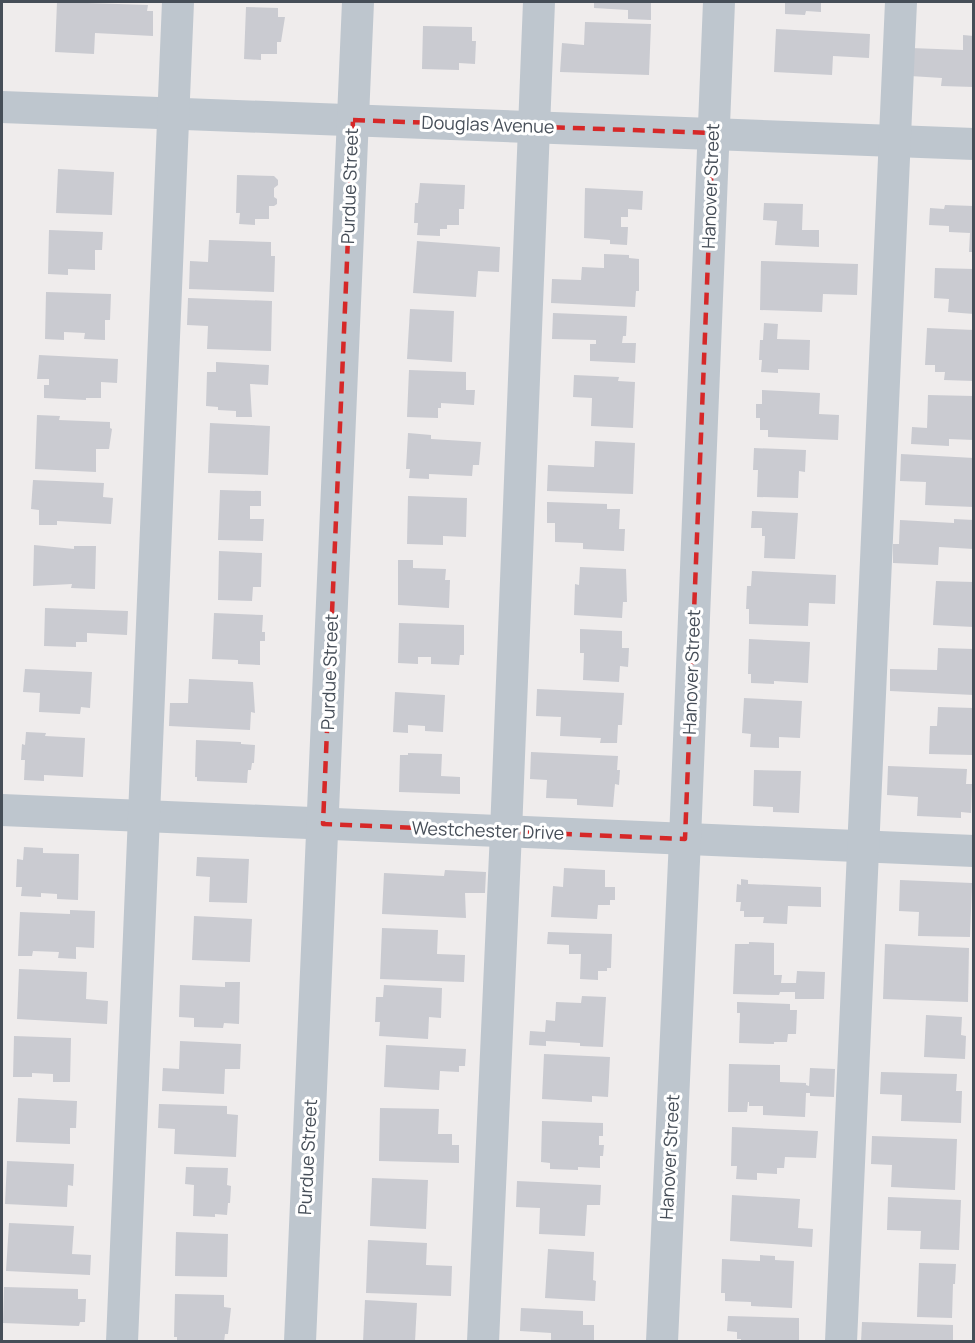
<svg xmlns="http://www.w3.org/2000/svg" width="975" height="1343" font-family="Manrope,sans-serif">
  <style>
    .building { fill: #cacbd1 }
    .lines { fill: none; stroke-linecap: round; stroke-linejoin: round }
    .minor { stroke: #bec6ce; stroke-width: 32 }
    .marked { fill: none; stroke: #d62828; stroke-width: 4.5; stroke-dasharray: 12 8; stroke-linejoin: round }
    .labels { text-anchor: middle; stroke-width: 6; stroke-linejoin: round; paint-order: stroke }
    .street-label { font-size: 18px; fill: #464e58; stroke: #fff }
  </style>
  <rect width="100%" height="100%" fill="#efecec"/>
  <!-- building -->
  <g class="building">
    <polygon points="57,2 148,5 147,11 153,11 153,36 95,33 94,54 55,52"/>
    <polygon points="594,2 651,2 651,20 628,19 628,10 594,8"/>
    <polygon points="785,2 821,2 821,12 806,11 805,15 785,14"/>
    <polygon points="246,7 278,8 278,17 285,17 281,42 277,42 277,54 261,54 261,60 244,59"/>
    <polygon points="585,22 651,24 649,75 560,72 562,43 584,45"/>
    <polygon points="423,26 472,27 472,41 476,41 475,64 459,63 459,70 422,69"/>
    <polygon points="776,29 870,34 869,58 833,56 832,75 774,72"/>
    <polygon points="963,35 974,36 974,87 941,86 942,78 910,76 911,48 963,50"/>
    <polygon points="58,169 114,172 112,215 56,213"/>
    <polygon points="237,175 274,176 278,180 278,185 274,188 274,197 277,199 277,204 274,206 269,206 269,219 255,219 255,225 239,224 240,213 236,213"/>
    <polygon points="420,183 465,185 464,209 459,209 459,225 447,225 447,229 440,229 440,236 417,235 418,223 414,223 415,203 418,203"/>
    <polygon points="585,188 643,191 642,210 628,209 628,217 621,217 621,227 628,227 627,245 610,244 610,240 584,238"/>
    <polygon points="764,203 803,204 802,230 819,230 819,247 775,245 777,221 763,220"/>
    <polygon points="945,205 974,206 974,252 969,252 970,233 949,232 949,226 929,225 930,208 944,209"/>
    <polygon points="49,230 103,232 102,250 95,250 95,270 68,269 68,275 48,274"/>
    <polygon points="209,240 271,242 271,256 275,256 274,292 189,289 190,261 208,262"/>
    <polygon points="417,241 500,247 499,272 478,271 476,297 413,293"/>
    <polygon points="604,254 629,255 629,258 639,259 639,291 636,291 635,307 551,303 552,279 581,280 582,267 604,268"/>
    <polygon points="761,261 858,264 857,295 823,294 822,312 760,310"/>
    <polygon points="935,268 974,269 974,314 948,312 949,299 934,298"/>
    <polygon points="46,292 111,294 110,320 105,320 105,340 84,339 85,333 64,332 64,340 45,339"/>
    <polygon points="188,298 272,301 271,351 207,349 208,326 187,325"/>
    <polygon points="410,309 454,311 452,362 407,359"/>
    <polygon points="553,313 627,316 626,336 623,336 622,343 636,343 635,363 590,361 590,344 596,344 596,340 552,339"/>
    <polygon points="764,323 778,324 777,339 810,340 809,370 778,369 778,373 761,372 762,360 759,360 760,340 763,340"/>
    <polygon points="927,328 974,330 974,381 944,380 945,372 935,372 935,365 925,365"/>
    <polygon points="39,355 118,359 117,383 101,382 101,398 86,398 86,400 44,398 44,385 49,385 49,379 37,379"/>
    <polygon points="216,362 269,365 268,385 250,384 252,417 236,417 236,411 218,410 218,407 206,406 207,372 216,372"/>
    <polygon points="409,370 466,372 466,390 475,390 474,405 441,403 441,408 438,408 438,418 407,417"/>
    <polygon points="574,375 619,377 618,381 635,382 633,428 591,426 592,398 573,397"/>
    <polygon points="762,390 820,393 819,414 839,415 838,440 768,437 768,430 760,430 760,418 756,418 756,404 762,404"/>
    <polygon points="928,395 974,396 974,440 949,439 949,446 911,444 912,427 927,428"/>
    <polygon points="37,415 60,416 59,420 110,422 110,428 112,429 109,449 96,449 96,472 35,469"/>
    <polygon points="210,423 270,426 268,475 208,473"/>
    <polygon points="408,433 431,435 431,439 481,442 479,465 473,465 472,476 429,474 429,479 409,478 410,469 406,469"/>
    <polygon points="595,441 635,443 633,494 547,491 548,465 594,467"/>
    <polygon points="754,448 806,450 805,472 799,471 798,498 757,497 758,470 753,470"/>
    <polygon points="901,454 974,458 974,507 925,505 926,482 900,481"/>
    <polygon points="33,480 104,483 103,497 113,498 111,524 57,521 57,525 39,525 39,510 31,509"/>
    <polygon points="220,490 261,491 261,506 250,506 250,519 264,519 263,541 218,540"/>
    <polygon points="408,496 467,498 466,537 443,536 443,545 407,544"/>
    <polygon points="547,502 607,504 607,509 620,509 619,529 625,529 624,551 583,549 583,543 555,542 555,523 547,523"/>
    <polygon points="752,511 798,513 795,559 764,558 765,536 762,536 762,528 751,528"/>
    <polygon points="954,519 974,520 974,549 939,547 938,565 893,563 893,544 899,544 900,520 954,523"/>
    <polygon points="34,545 74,549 74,546 96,546 95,589 71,588 72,584 33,586"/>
    <polygon points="219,551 262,553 261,587 253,587 252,601 218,600"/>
    <polygon points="398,560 413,560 413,568 446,569 445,580 450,580 449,608 398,605"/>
    <polygon points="580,567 626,569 627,602 623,602 622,618 574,615 575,584 579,585"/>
    <polygon points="752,571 836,575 835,604 809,603 808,626 749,624 749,609 746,609 747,586 751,586"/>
    <polygon points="936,581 974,582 974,627 933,625"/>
    <polygon points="45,608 128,611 127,635 87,633 87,642 76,642 76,647 44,646"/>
    <polygon points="214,613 263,615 262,632 265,632 265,641 260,641 260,665 238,664 238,660 212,659"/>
    <polygon points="399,623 464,625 464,655 460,655 459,665 431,664 431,657 418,657 418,664 398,663"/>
    <polygon points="580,629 622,631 622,648 629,648 628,667 620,666 619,682 583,680 584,653 580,653"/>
    <polygon points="749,639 810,642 808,683 774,681 774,684 751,683 751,674 748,674"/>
    <polygon points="938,648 974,649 974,695 890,691 890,669 937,670"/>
    <polygon points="25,669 92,672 90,708 81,707 80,714 39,712 40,693 23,692"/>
    <polygon points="189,679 253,682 255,713 251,712 250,730 169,726 170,703 188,703"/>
    <polygon points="537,689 624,693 622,725 618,725 617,743 600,743 601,738 560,736 561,717 536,716"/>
    <polygon points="395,692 445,695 443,732 425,731 425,726 408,725 408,733 393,732"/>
    <polygon points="744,698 802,701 800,738 779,737 779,748 750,747 751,734 742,733"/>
    <polygon points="938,707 974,708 973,755 929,754 930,726 937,726"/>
    <polygon points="26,732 46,733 45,736 85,738 83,777 44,775 44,781 24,780 25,760 21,760 22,744 25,745"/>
    <polygon points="196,740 241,742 241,744 255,745 254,763 252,763 251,770 248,770 247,783 197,781 197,777 195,777"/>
    <polygon points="531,752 618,756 617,770 620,770 619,785 615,784 613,807 577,805 577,799 546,798 547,780 530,779"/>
    <polygon points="408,753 442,754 441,776 460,777 460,794 399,792 400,755 408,755"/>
    <polygon points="888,766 967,769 966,784 972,784 971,813 961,812 961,818 917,816 918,797 887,795"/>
    <polygon points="754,770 801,771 799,813 773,812 773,807 753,806"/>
    <polygon points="24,847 43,848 43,853 79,854 78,900 57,899 57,894 41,893 41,897 21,896 22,887 16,887 17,859 23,860"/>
    <polygon points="197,857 249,859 247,903 209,902 210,877 196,876"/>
    <polygon points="564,868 605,870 605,887 615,887 615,900 610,900 610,905 598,905 597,919 551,917 553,886 563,887"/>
    <polygon points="445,870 486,872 485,893 465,893 466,918 382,914 384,873 444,876"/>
    <polygon points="741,879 748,880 748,884 821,887 821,907 788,906 787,924 763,923 764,917 744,917 744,911 740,911 741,902 736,902 737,884 741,885"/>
    <polygon points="900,880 972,883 970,937 918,936 919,912 899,911"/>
    <polygon points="70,910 95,911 94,948 76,947 76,959 58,958 59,952 33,951 32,956 18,956 20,912 70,914"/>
    <polygon points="194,916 252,919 250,962 192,960"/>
    <polygon points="382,928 438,930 437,954 465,955 464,982 380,979"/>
    <polygon points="548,932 612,934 611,968 607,968 607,971 598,971 598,980 580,979 581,954 569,954 569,945 547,944"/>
    <polygon points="749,942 774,943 774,975 782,975 781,983 796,983 797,971 825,972 824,999 795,999 795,992 780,992 779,995 733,994 735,944 749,944"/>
    <polygon points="885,944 969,948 968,1002 883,999"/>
    <polygon points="19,969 87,972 86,999 108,1001 107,1024 17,1019"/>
    <polygon points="225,982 240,982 239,1024 224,1023 223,1028 194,1027 194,1018 179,1017 180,985 225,987"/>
    <polygon points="384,985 442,988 441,1018 429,1017 428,1039 379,1036 380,1022 375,1022 376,997 383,997"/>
    <polygon points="582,996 606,997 603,1047 580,1046 580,1043 546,1041 546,1046 529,1045 530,1031 545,1032 546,1020 555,1021 556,1002 581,1003"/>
    <polygon points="737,1002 790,1004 790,1010 797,1010 796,1034 788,1034 787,1042 774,1042 774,1044 739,1043 740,1013 737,1013"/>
    <polygon points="926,1015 962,1017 961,1035 966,1036 965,1059 924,1057"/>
    <polygon points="14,1036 71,1038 70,1082 53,1082 53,1074 32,1073 32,1077 13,1077"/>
    <polygon points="180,1041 241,1044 240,1069 225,1069 224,1094 162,1091 163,1068 179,1069"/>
    <polygon points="386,1045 466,1049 465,1066 459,1066 459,1072 440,1071 439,1090 384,1087"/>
    <polygon points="544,1054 610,1057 608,1097 592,1096 592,1102 542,1099"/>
    <polygon points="729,1064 780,1065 780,1082 806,1083 806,1085 809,1086 810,1068 835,1069 834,1097 810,1096 810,1093 806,1093 805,1117 763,1115 763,1106 749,1106 749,1102 748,1102 747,1112 728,1112"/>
    <polygon points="881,1072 957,1074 956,1091 962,1091 961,1123 901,1121 902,1095 880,1094"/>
    <polygon points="18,1098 77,1101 76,1128 70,1128 70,1144 16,1142"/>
    <polygon points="159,1104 227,1106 227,1114 238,1115 236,1157 174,1154 175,1129 158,1128"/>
    <polygon points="380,1108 439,1109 438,1134 452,1134 452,1145 459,1145 459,1163 379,1161"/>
    <polygon points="542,1121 603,1123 603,1136 599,1136 599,1145 604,1145 603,1156 600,1156 600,1168 578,1167 578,1170 550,1169 550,1163 541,1162"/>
    <polygon points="732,1127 818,1131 816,1158 785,1157 784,1168 777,1168 777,1174 757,1173 757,1180 736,1179 737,1166 731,1166"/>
    <polygon points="872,1136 957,1139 955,1190 891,1187 892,1165 871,1164"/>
    <polygon points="7,1161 74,1164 73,1186 68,1185 67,1207 5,1204"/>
    <polygon points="186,1167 228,1168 227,1185 231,1186 230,1203 228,1203 227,1215 215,1214 215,1217 193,1216 194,1185 185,1184"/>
    <polygon points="372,1178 428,1180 426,1229 370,1226"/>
    <polygon points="517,1181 601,1185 600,1205 587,1205 585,1236 539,1234 540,1208 516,1207"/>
    <polygon points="732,1195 800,1199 798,1228 813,1229 812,1247 730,1241"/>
    <polygon points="888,1197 961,1200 959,1250 920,1249 921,1231 887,1230"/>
    <polygon points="9,1223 74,1226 72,1254 91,1255 90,1275 6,1271"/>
    <polygon points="176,1232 228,1234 227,1277 175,1276"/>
    <polygon points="368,1240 427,1243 426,1265 452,1266 451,1296 366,1293"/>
    <polygon points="548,1249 594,1252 593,1280 596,1281 595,1301 545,1298"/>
    <polygon points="760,1255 775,1256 775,1260 794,1261 792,1308 751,1306 751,1302 725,1301 725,1293 721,1293 722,1259 760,1261"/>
    <polygon points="919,1263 956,1264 955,1284 953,1284 952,1318 917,1317"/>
    <polygon points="4,1287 78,1289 78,1299 86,1299 85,1322 80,1322 79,1326 3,1323"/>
    <polygon points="175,1294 224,1295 224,1307 231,1308 228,1334 225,1334 224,1342 177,1342 177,1337 174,1337"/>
    <polygon points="365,1300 417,1303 415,1342 363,1342"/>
    <polygon points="521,1308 583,1311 583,1325 594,1325 594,1342 551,1342 551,1333 520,1331"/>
    <polygon points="728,1316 799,1318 799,1342 741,1342 741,1339 737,1339 737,1332 727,1331"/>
    <polygon points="862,1322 953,1325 953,1342 861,1342"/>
  </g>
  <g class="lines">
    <!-- minor -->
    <g class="minor">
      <polyline points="2,107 974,144"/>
      <polyline points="2,810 974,851"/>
      <polyline points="122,1342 178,2"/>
      <polyline points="300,1342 358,2"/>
      <polyline points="483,1342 506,832 539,2"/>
      <polyline points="662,1342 685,839 719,2"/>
      <polyline points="841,1342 901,2"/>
    </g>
  </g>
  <!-- marked area -->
  <path class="marked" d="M353 120 713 133 685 839 323 824Z"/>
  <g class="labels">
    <!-- street labels -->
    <g class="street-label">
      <text transform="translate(488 125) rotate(2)" y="6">Douglas Avenue</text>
      <text transform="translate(350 186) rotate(-88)" y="6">Purdue Street</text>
      <text transform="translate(711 186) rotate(-88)" y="6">Hanover Street</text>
      <text transform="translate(330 672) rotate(-88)" y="6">Purdue Street</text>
      <text transform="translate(692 672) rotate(-88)" y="6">Hanover Street</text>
      <text transform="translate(488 831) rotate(2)" y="6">Westchester Drive</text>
      <text transform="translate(308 1157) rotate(-87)" y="6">Purdue Street</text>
      <text transform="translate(670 1157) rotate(-87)" y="6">Hanover Street</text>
    </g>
  </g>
  <!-- border -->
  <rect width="975" height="1343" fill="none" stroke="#464e58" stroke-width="6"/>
</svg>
